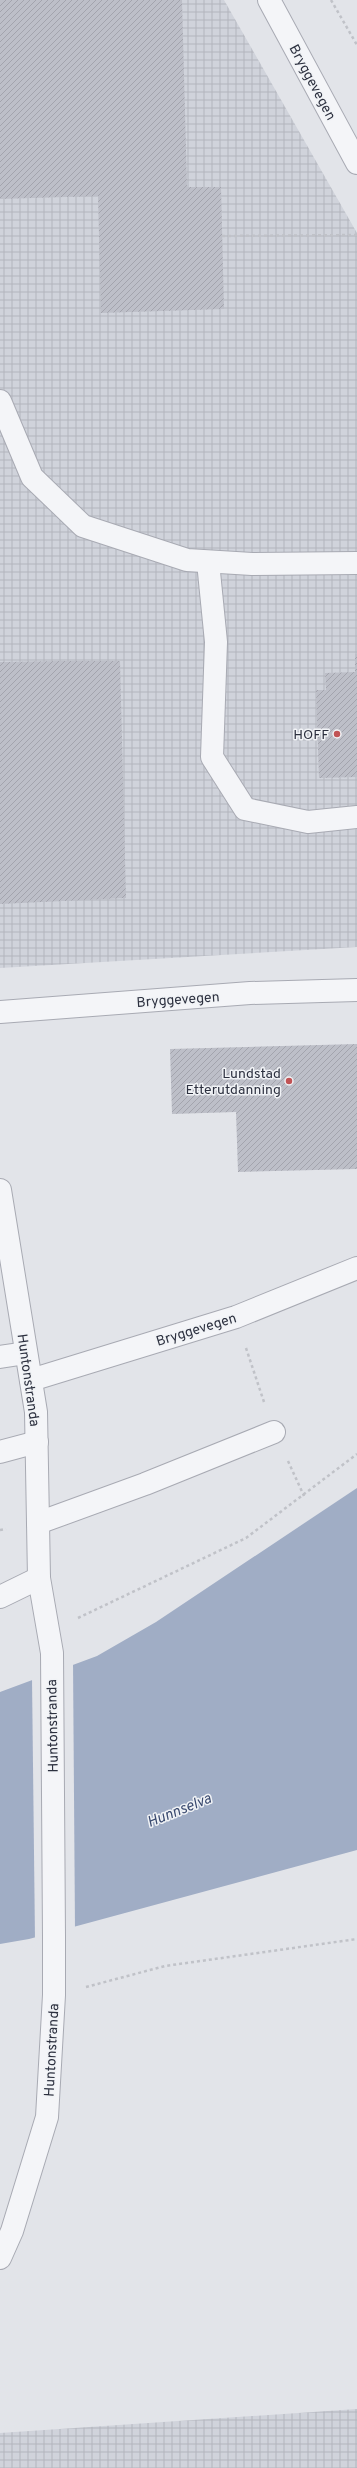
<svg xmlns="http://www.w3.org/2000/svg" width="357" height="2468" font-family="Overpass,sans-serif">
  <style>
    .industrial { fill: url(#industrial-grid) }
    .water { fill: #a0adc5 }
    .pier { fill: #e2e4e9 }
    .building { fill: url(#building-hatch) }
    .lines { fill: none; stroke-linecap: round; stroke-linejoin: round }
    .minor-casing { stroke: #a8aab3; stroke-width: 24 }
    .path { stroke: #c0c2c8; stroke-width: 2.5; stroke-dasharray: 3 3; stroke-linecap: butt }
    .minor { stroke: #f4f5f8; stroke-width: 22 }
    .poi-dot { fill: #c15355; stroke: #f1f3f6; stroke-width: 1.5 }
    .labels { text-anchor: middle; stroke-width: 3; stroke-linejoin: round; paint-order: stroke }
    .street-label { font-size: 14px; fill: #2c303f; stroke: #f1f3f6 }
    .poi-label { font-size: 14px; fill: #2c303f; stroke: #f1f3f6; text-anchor: end }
    .water-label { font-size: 15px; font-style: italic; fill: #3a4a6f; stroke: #f1f3f6 }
  </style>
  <defs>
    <pattern id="industrial-grid" width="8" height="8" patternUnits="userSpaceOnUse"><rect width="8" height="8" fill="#d0d3db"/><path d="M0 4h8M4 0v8" fill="none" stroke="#b3b5bd"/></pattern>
    <pattern id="building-hatch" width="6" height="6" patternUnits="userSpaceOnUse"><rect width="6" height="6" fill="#bdbfc8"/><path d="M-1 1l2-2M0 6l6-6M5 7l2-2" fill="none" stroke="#a3a4ad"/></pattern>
  </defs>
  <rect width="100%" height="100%" fill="#e2e4e9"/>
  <!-- industrial -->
  <g class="industrial">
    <polygon points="0,0 224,0 357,233 357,947 0,968"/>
    <polygon points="357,2409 357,2468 0,2468 0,2433"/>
  </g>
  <!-- water -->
  <polygon class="water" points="357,1488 357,1850 29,1939 0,1944 0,1692 97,1656 156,1622"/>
  <!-- pier -->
  <polygon class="pier" points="73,1663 75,1929 35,1939 32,1678"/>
  <!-- building -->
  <g class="building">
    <polygon points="0,0 182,0 187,187 221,187 224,309 101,313 98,196 0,199"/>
    <polygon points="355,654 357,654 357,777 319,778 316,690 326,690 325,673 355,672"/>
    <polygon points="59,661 120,661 126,898 0,904 0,662"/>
    <polygon points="357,1044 357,1169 238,1172 236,1112 172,1114 170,1049"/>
  </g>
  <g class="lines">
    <defs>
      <g id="minor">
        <polyline points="269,0 357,163"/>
        <polyline points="0,401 32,477 83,526 187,560 252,564 357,563"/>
        <polyline points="208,562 216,642 212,757 245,809 308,822 357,817"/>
        <polyline points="0,1012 250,993 357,990"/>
        <polyline points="0,1190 36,1412 39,1578 52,1653 54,1936 54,1995 47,2117 12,2231 0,2258"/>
        <polyline points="0,1357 26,1353"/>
        <polyline points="31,1380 236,1317 357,1268"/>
        <polyline points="0,1452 37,1442"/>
        <polyline points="38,1523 145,1484 274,1432"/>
        <polyline points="0,1597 39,1578"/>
      </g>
    </defs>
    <!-- minor casing -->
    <use href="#minor" class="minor-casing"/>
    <!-- path -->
    <g class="path">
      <polyline points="331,0 357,45"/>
      <polyline points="222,236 357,235"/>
      <polyline points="246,1348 264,1402"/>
      <polyline points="288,1461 304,1496"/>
      <polyline points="0,1530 6,1529"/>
      <polyline points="78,1618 246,1538 357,1454"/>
      <polyline points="86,1987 165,1966 357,1939"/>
    </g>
    <!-- minor -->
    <use href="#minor" class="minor"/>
  </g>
  <!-- markers -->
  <g class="poi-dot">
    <circle cx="337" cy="734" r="4"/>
    <circle cx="289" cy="1081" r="4"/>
  </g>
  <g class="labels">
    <!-- street labels -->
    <g class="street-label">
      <text transform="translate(313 82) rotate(62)" y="5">Bryggevegen</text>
      <text transform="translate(178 999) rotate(-4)" y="5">Bryggevegen</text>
      <text transform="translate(196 1329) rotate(-17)" y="5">Bryggevegen</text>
      <text transform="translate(29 1380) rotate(82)" y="5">Huntonstranda</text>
      <text transform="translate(52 1726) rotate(-91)" y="5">Huntonstranda</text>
      <text transform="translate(51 2050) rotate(-87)" y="5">Huntonstranda</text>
    </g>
    <!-- poi labels -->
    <g class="poi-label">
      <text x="329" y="739">HOFF</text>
      <text x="281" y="1078">Lundstad<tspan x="281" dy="16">Etterutdanning</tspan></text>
    </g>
    <!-- water labels -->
    <g class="water-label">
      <text transform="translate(179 1810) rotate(-22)" y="5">Hunnselva</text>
    </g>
  </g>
</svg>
